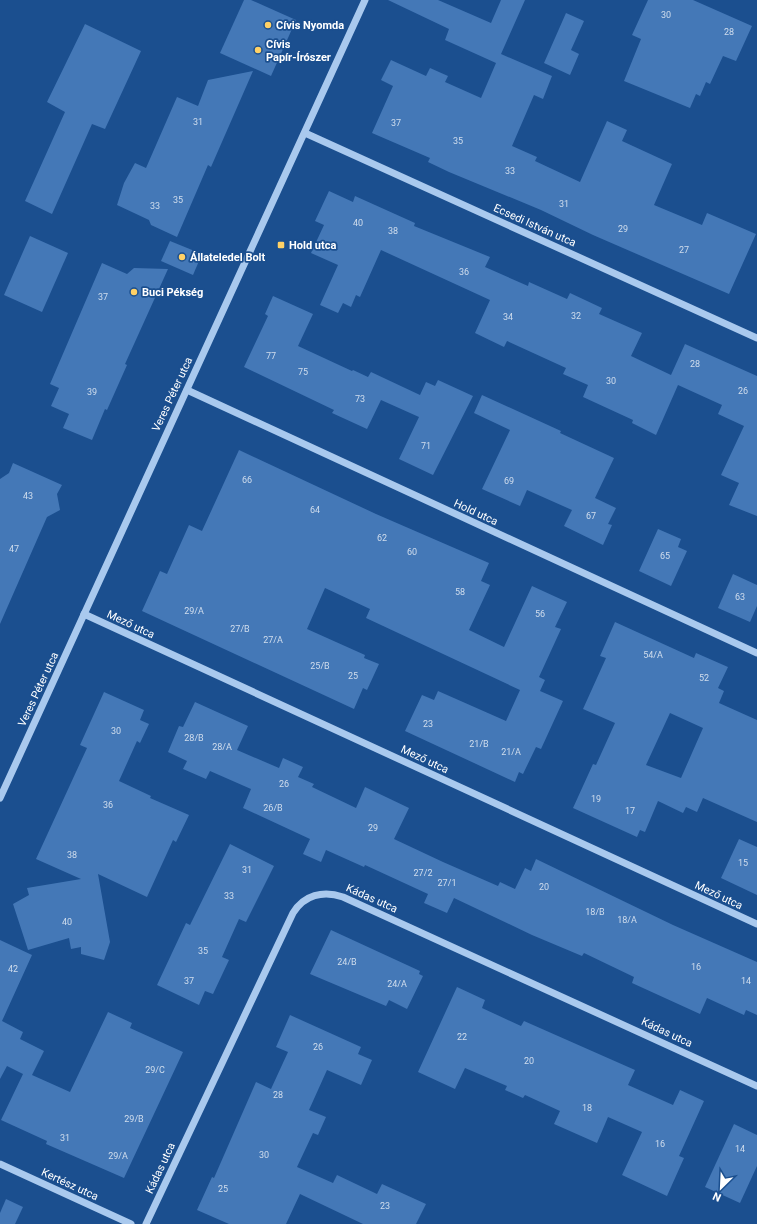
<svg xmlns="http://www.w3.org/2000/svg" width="757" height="1224" font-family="Roboto,sans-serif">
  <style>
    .building { fill: #4478b7; fill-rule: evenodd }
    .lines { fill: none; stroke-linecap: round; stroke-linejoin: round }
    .minor { stroke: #a9c9ee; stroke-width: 7 }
    .poi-dot { fill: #ffd166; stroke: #1b4f8f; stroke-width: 1.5 }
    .labels { text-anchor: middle; stroke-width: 3.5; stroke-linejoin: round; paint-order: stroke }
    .number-label { font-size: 9px; fill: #d0dded }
    .poi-label { font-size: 11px; font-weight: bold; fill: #fff; stroke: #1b4f8f; text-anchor: start }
    .street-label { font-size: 11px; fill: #fff; stroke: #1b4f8f }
  </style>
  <rect width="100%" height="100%" fill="#1b4f8f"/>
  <!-- building -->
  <g class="building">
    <polygon points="244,0 251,0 296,20 271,76 220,53"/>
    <polygon points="388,0 438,0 491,23 501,0 525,0 501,54 552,76 543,99 534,95 512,146 537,157 535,161 580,182 607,121 627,130 622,141 672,164 654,205 702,225 707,213 756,234 729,294 593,235 541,210 449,172 428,162 430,158 372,133 393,86 381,80 391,60 426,76 430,68 448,76 445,82 481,98 496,63 445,40 449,29"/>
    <polygon points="648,0 693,0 752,26 736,61 723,56 710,84 706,82 700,96 696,94 690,108 624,81 641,39 632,35"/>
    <polygon points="566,13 584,21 571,50 579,54 570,75 544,63"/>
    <polygon points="85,24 141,51 105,129 92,124 52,214 25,201 65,112 47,102"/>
    <polygon points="253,71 211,167 208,165 177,237 151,225 149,220 117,205 124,183 135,163 146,168 177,97 198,106 208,80"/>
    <polygon points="329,191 353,202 355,196 415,223 414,226 490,257 485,267 528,286 529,282 567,299 570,293 602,308 599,314 642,333 631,356 671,375 685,344 757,376 757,516 729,505 739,483 721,475 744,426 718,414 722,405 678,385 656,435 632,423 633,420 583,397 588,385 563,374 566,368 507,341 504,347 475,333 490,300 381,250 360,297 356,295 351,307 343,303 338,313 320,305 338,265 311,253 324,225 315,221"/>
    <polygon points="30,236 68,253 42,312 4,295"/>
    <polygon points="170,241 202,254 193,275 161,261"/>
    <polygon points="102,263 127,274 134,268 168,269 125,364 127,365 107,410 105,409 92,440 63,428 69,414 51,406 59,388 50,384"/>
    <polygon points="273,296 313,314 298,346 352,371 353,370 368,377 371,372 420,395 426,382 435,386 438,380 473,396 433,475 399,459 419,417 381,400 367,429 332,413 334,410 244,367 268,316 265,314"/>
    <polygon points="482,395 561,431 560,433 614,458 595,498 616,508 608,524 612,525 603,545 564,526 572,510 527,490 520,506 482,489 510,430 474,413"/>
    <polygon points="239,450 376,514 489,563 481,581 490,585 469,630 504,647 532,586 567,602 555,627 561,629 539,677 545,680 540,691 563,701 541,749 536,747 523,774 519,772 515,782 405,731 422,695 434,700 438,691 506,721 520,690 366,618 370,609 325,588 307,629 365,655 364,658 379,664 367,690 363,688 354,709 142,611 160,571 167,574 189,525 202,531"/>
    <polygon points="13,463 62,485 57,494 60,510 47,517 0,624 0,479 9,473"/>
    <polygon points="658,529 681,539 678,547 687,551 671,586 639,571"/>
    <polygon points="733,574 757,585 757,606 750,622 718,608"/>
    <path d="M615 622 694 658 696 653 728 667 718 688 724 691 719 703 757 720V822L703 798 697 812 686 807 683 813 658 801 645 832 640 830 637 837 573 808 593 764 596 765 615 723 583 709 606 658 600 656ZM670 713 703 728 681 778 646 765Z"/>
    <polygon points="104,692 144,710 140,720 149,724 140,743 137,741 119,781 151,796 150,798 189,815 176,842 173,840 147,897 98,874 110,942 104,960 81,954 81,947 71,949 69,938 28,950 13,904 29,895 27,888 81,879 36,859 87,748 80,745"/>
    <polygon points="195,702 248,726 237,750 279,768 283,758 303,767 298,777 314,784 312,787 356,808 365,787 409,808 394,839 443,862 498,886 500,882 515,889 525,868 531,871 536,859 673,925 757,962 757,1015 746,1010 744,1015 707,998 700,1014 632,983 634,977 584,953 582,956 532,935 454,898 447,913 424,903 428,894 365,865 364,867 326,850 321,862 303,854 310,839 243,808 251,789 210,771 206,779 183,769 187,761 168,752 179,726 183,727"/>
    <polygon points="739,839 757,847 757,895 721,878"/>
    <polygon points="230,844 274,866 246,922 239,919 222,957 229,960 213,994 205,991 199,1005 157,985 186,923 190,925"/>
    <polygon points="331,930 420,971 419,974 423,976 407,1009 389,1000 386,1006 310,974"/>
    <polygon points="0,940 32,955 2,1021 23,1032 20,1039 44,1051 32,1075 70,1092 108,1012 132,1023 130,1028 183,1052 124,1178 46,1144 47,1141 1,1120 23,1074 7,1066 0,1079"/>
    <polygon points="457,987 485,1000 482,1008 521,1026 524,1021 635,1070 628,1085 673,1105 680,1090 704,1101 679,1156 684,1158 667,1196 622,1175 642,1132 608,1117 597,1143 554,1124 560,1111 525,1095 523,1098 505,1090 507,1086 465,1068 455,1089 418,1072"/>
    <polygon points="290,1015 361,1047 358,1054 372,1060 361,1085 327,1070 309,1110 326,1117 318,1135 313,1133 297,1167 333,1183 337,1175 377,1194 382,1184 426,1204 416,1224 363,1224 300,1194 286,1224 229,1224 197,1210 212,1177 214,1178 256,1082 271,1089 288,1052 276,1047"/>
    <polygon points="734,1124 757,1135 757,1166 740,1203 705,1187"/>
    <polygon points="6,1199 23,1207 15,1224 0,1224 0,1213"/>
  </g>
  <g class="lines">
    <!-- minor -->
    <g class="minor">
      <polyline points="305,133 757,338"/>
      <polyline points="187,390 757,653"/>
      <polyline points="84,614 757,924"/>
      <polyline points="0,798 365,0"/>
      <polyline points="0,1164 131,1224"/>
      <path d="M146 1224 293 913C304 895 323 890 343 897L757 1086"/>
    </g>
  </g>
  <!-- markers -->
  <g class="poi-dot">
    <circle cx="268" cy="25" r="4"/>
    <circle cx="258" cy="50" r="4"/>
    <rect x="277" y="241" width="8" height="8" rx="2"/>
    <circle cx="182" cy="257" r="4"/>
    <circle cx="134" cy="292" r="4"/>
  </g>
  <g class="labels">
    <!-- number labels -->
    <g class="number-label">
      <text x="666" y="18">30</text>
      <text x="729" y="35">28</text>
      <text x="198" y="125">31</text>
      <text x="396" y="126">37</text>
      <text x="458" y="144">35</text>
      <text x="510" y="174">33</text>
      <text x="178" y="203">35</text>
      <text x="564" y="207">31</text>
      <text x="155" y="209">33</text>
      <text x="358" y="226">40</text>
      <text x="623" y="232">29</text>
      <text x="393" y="234">38</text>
      <text x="684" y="253">27</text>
      <text x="464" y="275">36</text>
      <text x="103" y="300">37</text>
      <text x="576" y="319">32</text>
      <text x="508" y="320">34</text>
      <text x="271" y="359">77</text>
      <text x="695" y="367">28</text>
      <text x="303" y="375">75</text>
      <text x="611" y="384">30</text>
      <text x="743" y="394">26</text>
      <text x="92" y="395">39</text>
      <text x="360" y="402">73</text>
      <text x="426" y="449">71</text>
      <text x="247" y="483">66</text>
      <text x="509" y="484">69</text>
      <text x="28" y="499">43</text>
      <text x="315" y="513">64</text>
      <text x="591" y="519">67</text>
      <text x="382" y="541">62</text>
      <text x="14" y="552">47</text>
      <text x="412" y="555">60</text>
      <text x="665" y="559">65</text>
      <text x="460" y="595">58</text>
      <text x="740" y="600">63</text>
      <text x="194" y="614">29/A</text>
      <text x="540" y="617">56</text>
      <text x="240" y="632">27/B</text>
      <text x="273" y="643">27/A</text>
      <text x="653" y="658">54/A</text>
      <text x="320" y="669">25/B</text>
      <text x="353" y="679">25</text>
      <text x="704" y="681">52</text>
      <text x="428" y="727">23</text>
      <text x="116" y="734">30</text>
      <text x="194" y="741">28/B</text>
      <text x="479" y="747">21/B</text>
      <text x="222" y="750">28/A</text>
      <text x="511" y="755">21/A</text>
      <text x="284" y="787">26</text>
      <text x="596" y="802">19</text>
      <text x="108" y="808">36</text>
      <text x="273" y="811">26/B</text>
      <text x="630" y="814">17</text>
      <text x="373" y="831">29</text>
      <text x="72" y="858">38</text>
      <text x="743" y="866">15</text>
      <text x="247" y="873">31</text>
      <text x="423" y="876">27/2</text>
      <text x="447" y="886">27/1</text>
      <text x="544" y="890">20</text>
      <text x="229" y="899">33</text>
      <text x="595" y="915">18/B</text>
      <text x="627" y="923">18/A</text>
      <text x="67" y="925">40</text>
      <text x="203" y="954">35</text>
      <text x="347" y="965">24/B</text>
      <text x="696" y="970">16</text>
      <text x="13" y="972">42</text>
      <text x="189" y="984">37</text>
      <text x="746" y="984">14</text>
      <text x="397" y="987">24/A</text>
      <text x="462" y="1040">22</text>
      <text x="318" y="1050">26</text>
      <text x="529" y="1064">20</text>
      <text x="155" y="1073">29/C</text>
      <text x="278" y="1098">28</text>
      <text x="587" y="1111">18</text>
      <text x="134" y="1122">29/B</text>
      <text x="65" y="1141">31</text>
      <text x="660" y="1147">16</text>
      <text x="740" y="1152">14</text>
      <text x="264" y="1158">30</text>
      <text x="118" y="1159">29/A</text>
      <text x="223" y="1192">25</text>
      <text x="385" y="1209">23</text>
    </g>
    <!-- poi labels -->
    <g class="poi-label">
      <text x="276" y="29">Cívis Nyomda</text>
      <text x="266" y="48">Cívis<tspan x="266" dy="13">Papír-Írószer</tspan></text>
      <text x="289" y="249">Hold utca</text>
      <text x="190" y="261">Állateledel Bolt</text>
      <text x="142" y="296">Buci Pékség</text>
    </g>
    <!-- street labels -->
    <g class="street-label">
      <text transform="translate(535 225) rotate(24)" y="4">Ecsedi István utca</text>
      <text transform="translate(172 394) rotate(-65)" y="4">Veres Péter utca</text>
      <text transform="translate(476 512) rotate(25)" y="4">Hold utca</text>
      <text transform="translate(131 624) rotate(25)" y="4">Mező utca</text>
      <text transform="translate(38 689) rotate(-65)" y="4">Veres Péter utca</text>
      <text transform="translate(425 759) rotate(25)" y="4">Mező utca</text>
      <text transform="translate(719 895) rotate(25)" y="4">Mező utca</text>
      <text transform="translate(372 898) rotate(24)" y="4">Kádas utca</text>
      <text transform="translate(667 1032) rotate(25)" y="4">Kádas utca</text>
      <text transform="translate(160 1168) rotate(-65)" y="4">Kádas utca</text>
      <text transform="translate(70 1184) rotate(25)" y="4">Kertész utca</text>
    </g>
  </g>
  <!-- north arrow -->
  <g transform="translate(721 1188) rotate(204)" stroke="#1b4f8f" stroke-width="3" paint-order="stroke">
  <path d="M0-3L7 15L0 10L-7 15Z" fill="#ffffff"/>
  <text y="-6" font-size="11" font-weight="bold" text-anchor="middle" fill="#ffffff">N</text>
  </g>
</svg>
